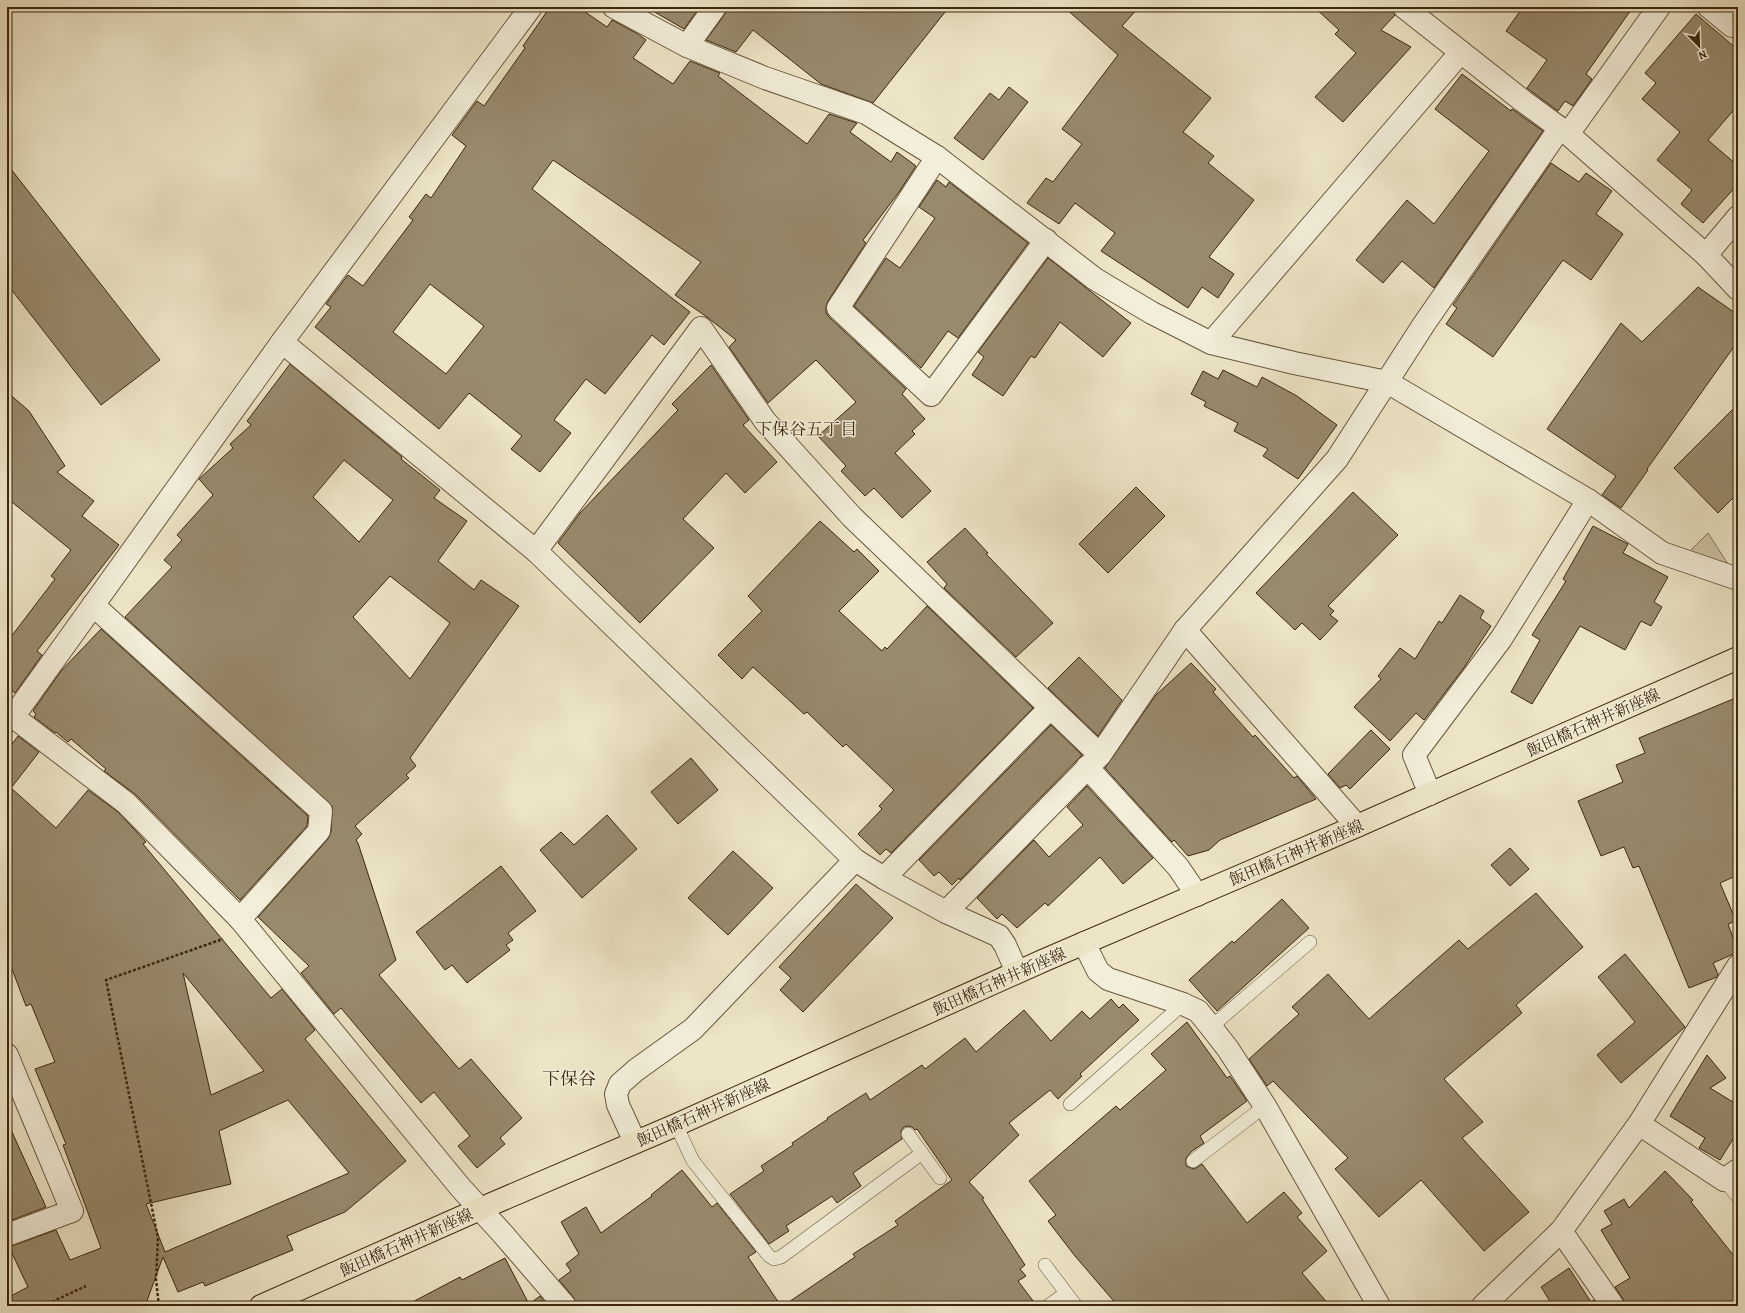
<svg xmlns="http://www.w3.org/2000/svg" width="1745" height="1313" font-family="Alegreya,'Noto Serif JP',serif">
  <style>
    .green { fill: #cfc5a7; stroke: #86765a }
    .building { fill: #988a6d; stroke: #3c270d; fill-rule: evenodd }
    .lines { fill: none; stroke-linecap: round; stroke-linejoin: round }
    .lane-casing { stroke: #68563b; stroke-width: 14 }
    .street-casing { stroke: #68563b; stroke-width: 24 }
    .primary-casing { stroke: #3c270d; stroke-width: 24 }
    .path { stroke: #3c270d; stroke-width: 2.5; stroke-dasharray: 3 2; stroke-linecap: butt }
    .lane { stroke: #f3eeda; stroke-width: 13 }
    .street { stroke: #f3eeda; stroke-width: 22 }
    .primary { stroke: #ede5c6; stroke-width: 22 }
    .labels { text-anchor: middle; stroke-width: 3; stroke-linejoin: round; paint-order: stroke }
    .street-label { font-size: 16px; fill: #3c270d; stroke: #f3eeda }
    .neighbourhood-label { font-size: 17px; fill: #3c270d; stroke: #f3eeda }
    .quarter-label { font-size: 18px; fill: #3c270d; stroke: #f3eeda }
  </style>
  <rect width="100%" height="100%" fill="#ede5c6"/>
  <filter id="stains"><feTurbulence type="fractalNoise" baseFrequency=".005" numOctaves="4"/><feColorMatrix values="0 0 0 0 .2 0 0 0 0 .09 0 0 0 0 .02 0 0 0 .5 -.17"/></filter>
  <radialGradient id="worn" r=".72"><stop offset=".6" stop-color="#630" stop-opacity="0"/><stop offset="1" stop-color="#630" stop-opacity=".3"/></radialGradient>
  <!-- green -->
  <polygon class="green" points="1708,533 1728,564 1689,552"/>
  <!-- building -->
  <g class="building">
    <path d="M550 7H578L607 27 612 20 638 34 646 40 633 58 673 84 690 61 720 73 718 76 807 144 829 114 857 123 850 132 891 162 897 152 916 166 899 192 863 240 866 243 828 301 826 307V313L829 317 906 389 902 394 925 419 912 431 915 434 895 453 931 491 902 518 874 488 865 496 841 471 846 466 818 436 856 402 816 360 768 403 729 347 736 340 707 317 675 295 701 262 553 160 532 189 690 312 664 345 652 335 605 394 586 379 554 420 571 433 540 472 511 449 522 436 469 393 439 429 315 327 331 307 326 304 348 275 363 286 413 220 409 217 426 194 431 198 466 146 452 135 477 101 484 106 525 48 523 46ZM430 284 484 326 446 374 393 332Z"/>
    <polygon points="646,7 700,7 684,29"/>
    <polygon points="727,7 949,7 873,103 821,84 753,30 736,52 706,40 725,14"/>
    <polygon points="1064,7 1139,7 1122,26 1211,98 1183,132 1214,156 1208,163 1254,200 1209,257 1234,274 1218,298 1202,287 1188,308 1101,251 1115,233 1075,203 1059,224 1027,203 1046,178 1053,182 1082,144 1062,129 1118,55"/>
    <polygon points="1314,7 1392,7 1395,15 1381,30 1411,47 1343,122 1315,97 1356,53 1335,34 1339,30"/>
    <polygon points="1523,7 1633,7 1586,74 1592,79 1573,106 1565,101 1558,111 1527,88 1547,60 1506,31"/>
    <polygon points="1696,14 1738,50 1738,105 1708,140 1738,166 1738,184 1703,223 1681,204 1692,190 1657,160 1680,132 1642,99 1656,83 1645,73"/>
    <polygon points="1462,74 1511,111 1512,109 1543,131 1434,288 1402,261 1383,283 1356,260 1407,200 1434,224 1489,151 1435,109"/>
    <polygon points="1009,87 1028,102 983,160 954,138 990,93 999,100"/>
    <polygon points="1551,163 1579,182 1586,173 1612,191 1596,214 1623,234 1591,280 1563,260 1493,357 1446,324 1457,308 1453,305"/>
    <polygon points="7,164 160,360 101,405 7,284"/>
    <polygon points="937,180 946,187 949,182 1028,243 958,338 948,331 921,368 854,306 886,258 900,268 935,218 919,207"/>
    <polygon points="1048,258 1131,323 1103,357 1060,322 1035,358 1031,356 1003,396 972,375 984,357 978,352"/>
    <polygon points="1698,287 1738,315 1738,341 1647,469 1648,470 1621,508 1602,495 1616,476 1547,429 1621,323 1642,342"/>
    <path d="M290 364 402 457 401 459 440 490 434 498 467 521 438 561 474 590 481 580 519 606 410 758 416 766 406 775 409 778 355 826 362 834 356 840 358 843 396 960 379 975 459 1069 471 1059 522 1118 500 1138 505 1144 477 1168 458 1146 470 1136 434 1092 421 1103 341 1008 334 1014 301 973 309 966 258 917 328 839 331 832 332 806 125 617 172 567 164 560 182 540 177 535 213 495 199 479 233 448 230 444 251 425 247 421ZM344 460 393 500 359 542 313 497ZM390 576 450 623 410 679 353 617Z"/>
    <polygon points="711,365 749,420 743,425 777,462 745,493 726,473 683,519 714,548 640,623 558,543 580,513 678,410 672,404"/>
    <polygon points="1223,370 1257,387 1262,377 1297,396 1337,425 1298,479 1263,456 1268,449 1234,431 1238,423 1204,406 1206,402 1191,394 1203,371 1218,379"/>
    <polygon points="7,392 29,411 65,466 57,472 94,501 82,516 119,545 37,651 42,655 15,693 7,687 7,642 55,579 51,576 71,550 7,498"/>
    <polygon points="1738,404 1738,493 1718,513 1674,468"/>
    <polygon points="1136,487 1165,516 1108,573 1079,544"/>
    <polygon points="1353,492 1398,535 1328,606 1334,611 1330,615 1338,621 1320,640 1302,623 1295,630 1256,593"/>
    <polygon points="820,521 854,552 857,549 879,571 839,611 882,651 885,647 887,649 927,606 1033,708 891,853 886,849 880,855 858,834 882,809 879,806 894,790 846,744 843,747 807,712 804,714 753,667 742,679 718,655 762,611 748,596"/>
    <polygon points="1593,526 1628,544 1623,553 1668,577 1654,602 1662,607 1651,626 1641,621 1625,650 1580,626 1532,704 1511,692 1540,640 1532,635 1566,581 1563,579"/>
    <polygon points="965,528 988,553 986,554 1053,623 1016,657 944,588 947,584 927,562"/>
    <polygon points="1460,595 1484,611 1480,618 1491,626 1463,669 1424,720 1416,713 1390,741 1354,707 1381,679 1378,676 1400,648 1415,659 1439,621 1442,623"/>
    <polygon points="101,629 308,816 307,826 240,900 135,794 104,771 106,769 71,739 68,742 56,732 55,733 34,717 36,714 33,711 61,671"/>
    <polygon points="1079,657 1122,700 1098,736 1048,688"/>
    <polygon points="1191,663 1216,689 1213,692 1253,737 1255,735 1294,778 1297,776 1316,799 1220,840 1209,850 1188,856 1174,840 1172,842 1105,768 1156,695"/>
    <polygon points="1738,697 1738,875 1720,883 1736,921 1728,924 1738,952 1713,963 1718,974 1717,977 1689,988 1639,866 1633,868 1624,847 1601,856 1578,801 1623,782 1616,765 1645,753 1639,738"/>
    <polygon points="1051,725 1082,755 960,880 959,878 952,885 939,872 934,876 919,860"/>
    <polygon points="1371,730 1390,749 1350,789 1346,785 1340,788 1328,774"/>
    <path d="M18 736 39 752 11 788 56 828 88 790 118 812 146 842 143 844 271 998 282 989 315 1030 305 1039 406 1161 345 1212 287 1236 293 1250 205 1286 203 1282 178 1292 163 1257 145 1306H7V1298L28 1287 9 1247 56 1230 70 1260 101 1248 63 1145 66 1144 35 1069 55 1062 31 1004 26 1006 7 956V751ZM183 973 264 1071 211 1095ZM288 1100 349 1173 165 1252 146 1204 231 1184 219 1131Z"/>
    <polygon points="691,758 718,790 678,824 651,792"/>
    <polygon points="1087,786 1153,858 1123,884 1100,857 1048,906 1045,903 1017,928 1002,914 997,919 977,898 1034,840 1049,857 1083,825 1067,807"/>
    <polygon points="607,815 637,849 582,898 540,850 561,832 574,845"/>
    <polygon points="1510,848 1529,869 1510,886 1491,865"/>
    <polygon points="733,851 773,888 728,935 688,898"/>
    <polygon points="501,866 536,911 508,933 513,940 506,945 510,950 467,983 452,965 445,970 416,932"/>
    <polygon points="856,884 893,918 803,1012 780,990 791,978 779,967"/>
    <polygon points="1536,893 1583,947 1516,1005 1522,1013 1444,1079 1483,1122 1462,1138 1529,1212 1484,1251 1421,1180 1379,1217 1335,1169 1348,1158 1273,1081 1267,1086 1249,1059 1299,1014 1292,1007 1328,974 1369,1019 1459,940 1468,949"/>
    <polygon points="1282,899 1309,928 1217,1011 1189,980 1232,941 1234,943"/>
    <polygon points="1625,954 1685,1027 1621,1083 1597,1055 1635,1022 1598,977"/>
    <polygon points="1111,999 1119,1008 1123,1004 1139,1020 1080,1074 1082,1076 1058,1099 1050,1090 1009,1123 1019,1135 969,1182 984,1198 982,1199 1025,1265 1020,1269 1026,1276 1018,1281 1037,1306 783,1306 855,1257 853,1254 898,1225 895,1221 952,1180 917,1129 915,1130 912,1127 908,1126 904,1127 901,1131 902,1139 853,1173 861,1186 837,1203 832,1196 786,1226 789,1231 769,1244 730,1194 764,1171 761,1166 793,1145 792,1143 828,1119 827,1118 866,1093 870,1100 922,1065 925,1069 965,1038 976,1052 1024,1010 1051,1041 1082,1011 1090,1019"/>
    <polygon points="1187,1022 1227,1078 1230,1076 1247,1101 1200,1136 1204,1143 1192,1151 1186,1158 1186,1166 1194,1169 1202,1164 1247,1223 1284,1192 1302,1213 1297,1217 1327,1251 1302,1273 1330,1306 1118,1306 1075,1256 1048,1221 1056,1215 1029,1181 1116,1106 1120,1110 1166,1070 1151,1054"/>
    <polygon points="1707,1055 1726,1078 1710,1088 1738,1105 1738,1131 1720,1160 1699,1148 1705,1138 1670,1116"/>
    <polygon points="7,1121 46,1207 7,1222"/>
    <polygon points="682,1170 712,1207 717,1203 756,1252 748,1257 781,1306 577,1306 574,1298 559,1280 571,1271 566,1264 579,1254 561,1222 586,1207 601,1233 652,1196 651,1195"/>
    <polygon points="1665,1171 1693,1200 1691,1202 1738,1261 1738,1306 1625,1306 1623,1299 1615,1287 1630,1278 1601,1230 1612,1224 1604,1211 1624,1199 1629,1208"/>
    <polygon points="505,1258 529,1304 540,1296 548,1306 405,1306 460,1277 462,1280"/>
    <polygon points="1569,1268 1591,1302 1594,1300 1598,1306 1553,1306 1541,1287"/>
  </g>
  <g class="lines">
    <defs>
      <g id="lane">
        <polyline points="1211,1027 1310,942"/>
        <polyline points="1070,1104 1183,1004"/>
        <polyline points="676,1125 693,1161 769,1256 774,1259 781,1257 922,1153"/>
        <polyline points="908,1134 940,1178"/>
        <polyline points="1193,1161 1265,1106"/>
        <polyline points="1724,1180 1738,1197"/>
        <polyline points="1045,1265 1076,1306"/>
        <polyline points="1048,1306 1066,1293"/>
      </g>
      <g id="street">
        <polyline points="614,7 687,46 765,78 866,113 937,157 1095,279 1152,313 1211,343 1294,363 1387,382 1588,500 1662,553 1738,579"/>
        <polyline points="1404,7 1523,101 1568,134 1706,255 1738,289"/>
        <polyline points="1709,7 1732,26 1738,26"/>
        <polyline points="687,46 715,7"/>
        <polyline points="1568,134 1659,7"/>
        <polyline points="937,157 838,308 931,395 1046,240"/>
        <polyline points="1706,255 1738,217"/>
        <polyline points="282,342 536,551 855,860 884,878 946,912 999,936 1005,945 1017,972"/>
        <polyline points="1211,343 1461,52"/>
        <polyline points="536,551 701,328 765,421 852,517 1100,755"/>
        <polyline points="93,605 321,811 319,831 240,919"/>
        <polyline points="1185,630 1357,826"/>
        <polyline points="7,712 126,803 240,919 460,1187 502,1233 565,1306"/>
        <polyline points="13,717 282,342 531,7"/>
        <polyline points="1087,767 1178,867 1197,895"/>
        <polyline points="1430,794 1414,755 1501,639 1588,500"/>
        <polyline points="884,878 1050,708"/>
        <polyline points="946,912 1100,755 1185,630 1337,459 1424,324 1560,128"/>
        <polyline points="1084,943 1098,971 1108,979 1183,1004 1198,1011 1211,1027 1228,1049 1265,1106 1379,1306"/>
        <polyline points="7,1055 72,1211 7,1235"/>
        <polyline points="1639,1124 1724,1180 1738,1170"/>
        <polyline points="635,1142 618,1105 616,1094 620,1084 636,1070 693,1029 855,860"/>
        <polyline points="1561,1231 1613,1306"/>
        <polyline points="1483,1306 1561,1231 1639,1124 1738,966"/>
      </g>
      <polyline id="primary" points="261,1306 480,1209 676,1125 1047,959 1357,826 1738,658"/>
    </defs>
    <!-- lane casing -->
    <use href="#lane" class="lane-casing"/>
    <!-- street casing -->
    <use href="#street" class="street-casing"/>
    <!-- primary casing -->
    <use href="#primary" class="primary-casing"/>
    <!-- path -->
    <g class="path">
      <polyline points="43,1306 86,1286"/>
      <polyline points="159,1306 156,1280 158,1238 106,980 223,939"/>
    </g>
    <!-- lane -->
    <use href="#lane" class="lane"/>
    <!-- street -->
    <use href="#street" class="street"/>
    <!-- primary -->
    <use href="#primary" class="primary"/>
  </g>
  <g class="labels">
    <!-- street labels -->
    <g class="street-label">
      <text transform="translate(1593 722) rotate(-24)" y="6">飯田橋石神井新座線</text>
      <text transform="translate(1296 852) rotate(-23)" y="6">飯田橋石神井新座線</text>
      <text transform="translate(999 981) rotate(-24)" y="6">飯田橋石神井新座線</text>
      <text transform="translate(703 1112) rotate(-24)" y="6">飯田橋石神井新座線</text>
      <text transform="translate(406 1242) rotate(-24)" y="6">飯田橋石神井新座線</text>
    </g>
    <!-- neighbourhood labels -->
    <g class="neighbourhood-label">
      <text x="806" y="435">下保谷五丁目</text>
    </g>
    <!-- quarter labels -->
    <g class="quarter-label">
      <text x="569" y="1085">下保谷</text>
    </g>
  </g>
  <!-- margin -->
  <rect width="1745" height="1313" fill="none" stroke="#ede5c6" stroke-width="24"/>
  <rect x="8" y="8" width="1729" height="1297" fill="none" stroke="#3c270d" stroke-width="2"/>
  <rect x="12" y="12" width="1721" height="1289" fill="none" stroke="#3c270d"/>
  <!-- north arrow -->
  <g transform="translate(1699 46) rotate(157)" stroke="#f3eeda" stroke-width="3" paint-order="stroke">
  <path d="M0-3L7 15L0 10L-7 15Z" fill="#3c270d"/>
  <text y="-6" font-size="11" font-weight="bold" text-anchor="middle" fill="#3c270d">N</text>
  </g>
  <rect width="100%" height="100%" filter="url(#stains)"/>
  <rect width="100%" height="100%" fill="url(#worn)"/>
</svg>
